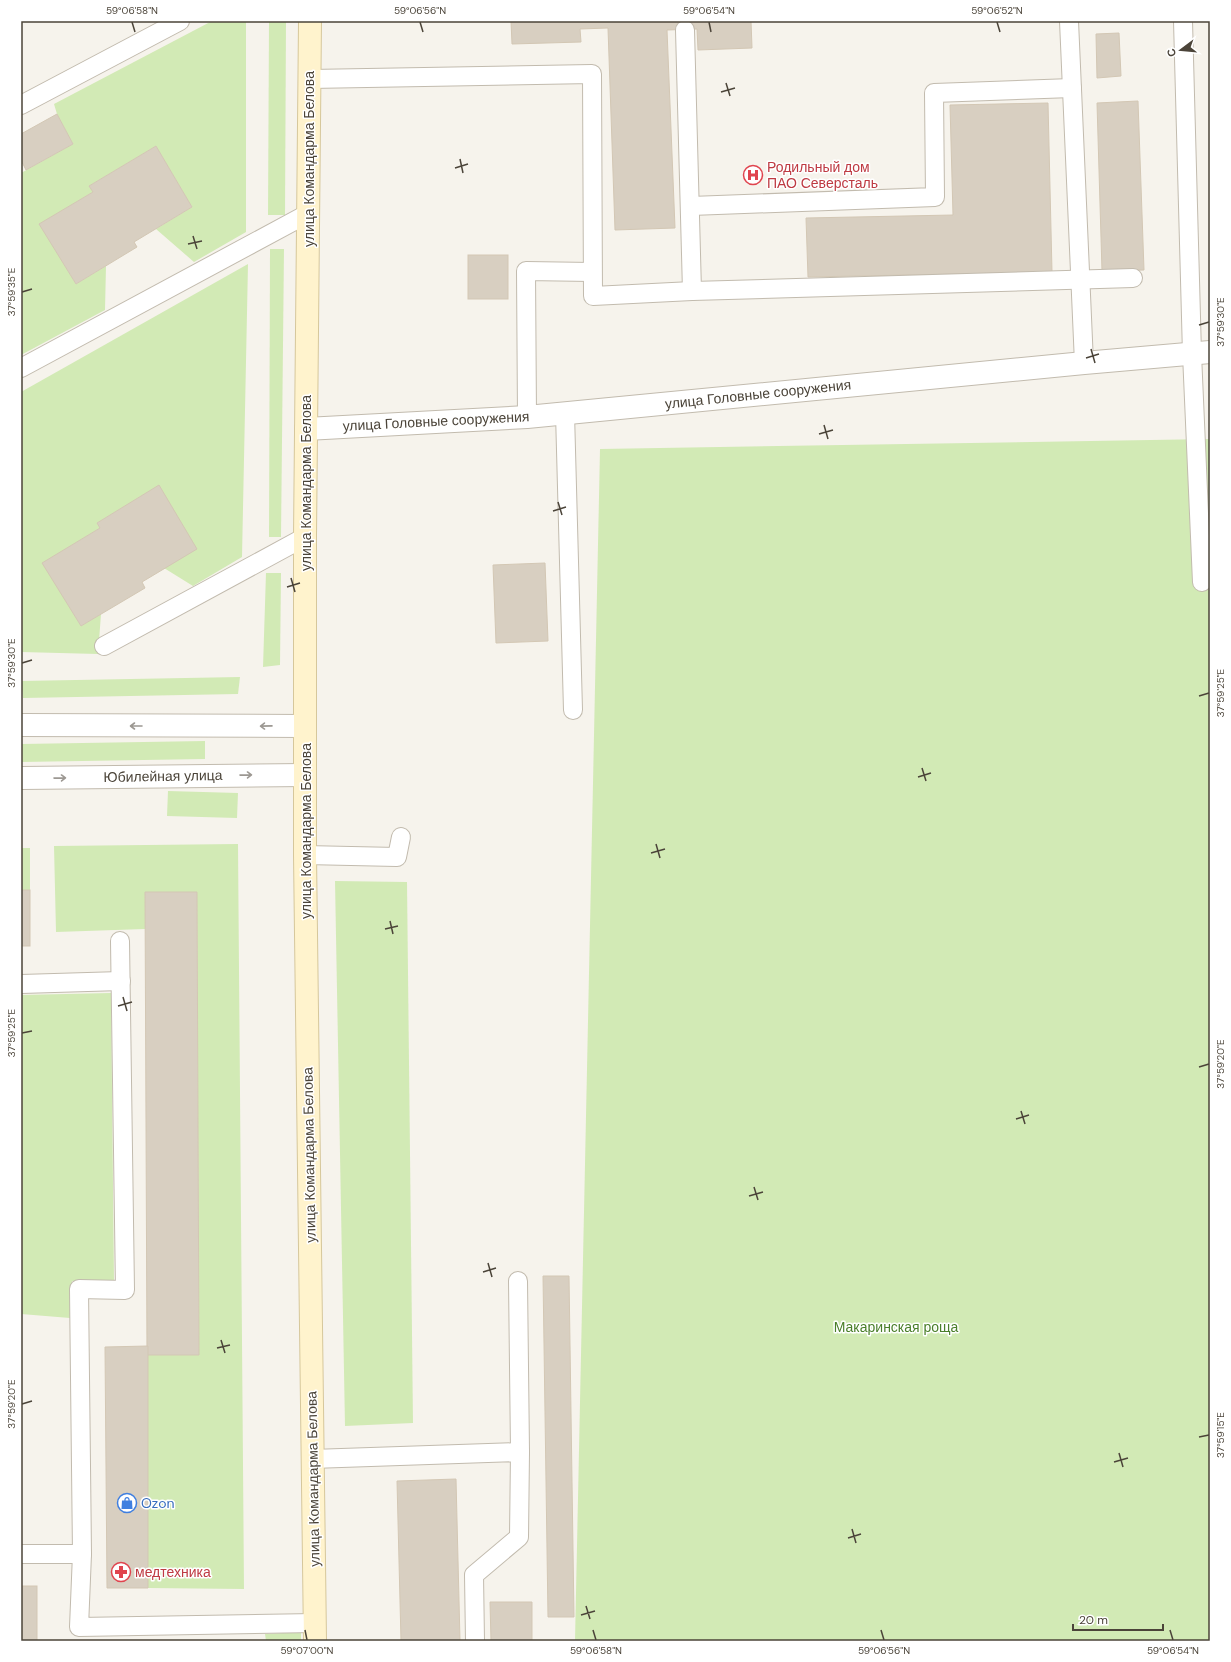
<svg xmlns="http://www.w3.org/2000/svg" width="1231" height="1662" font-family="'DM Sans',sans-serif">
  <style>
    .green { fill: #d2eab5 }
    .building { fill: #d8cfc1; stroke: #d3c7b4 }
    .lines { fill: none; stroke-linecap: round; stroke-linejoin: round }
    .service-casing { stroke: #c2bbae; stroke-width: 20 }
    .minor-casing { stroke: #c2bbae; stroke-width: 24 }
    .tertiary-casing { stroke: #c2bbae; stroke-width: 24 }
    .secondary-casing { stroke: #d6c79b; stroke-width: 24 }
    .service { stroke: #fff; stroke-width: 18 }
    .minor { stroke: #fff; stroke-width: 22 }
    .tertiary { stroke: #fff; stroke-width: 22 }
    .secondary { stroke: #fff3cd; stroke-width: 22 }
    .oneway { stroke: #9c9892 }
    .ticks { fill: none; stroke: #4b4439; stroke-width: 1.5 }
    .labels { text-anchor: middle; stroke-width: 3; stroke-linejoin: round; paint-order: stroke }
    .street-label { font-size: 14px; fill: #4b4439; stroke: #fff }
    .health-label { font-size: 14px; fill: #be3a42; stroke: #fff; text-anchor: start }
    .park-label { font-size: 14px; fill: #4a7f2a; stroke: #fff }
    .shop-label { font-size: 14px; fill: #366cbe; stroke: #fff; text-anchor: start }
    .neatline { fill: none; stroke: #4b4439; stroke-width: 1.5 }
    .ticks-label { font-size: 10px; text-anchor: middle; fill: #4b4439 }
  </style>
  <rect width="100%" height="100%" fill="#f6f3ec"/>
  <!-- green -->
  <g class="green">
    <polygon points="212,21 246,21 246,232 194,262 156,229 192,207 156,146 89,186 93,192 40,224 76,284 106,266 105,310 21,355 21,173 73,144 57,114 54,104"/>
    <polygon points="269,21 286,21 285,215 268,215"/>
    <polygon points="270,249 284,249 281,537 269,537"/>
    <polygon points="248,264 242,557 193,586 164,568 159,486 97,523 100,528 43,563 81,626 101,614 98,654 21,652 21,392"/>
    <polygon points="1210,439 1210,1641 575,1641 600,449"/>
    <polygon points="266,573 281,573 280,665 263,667"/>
    <polygon points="240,677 238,694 23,698 21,681"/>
    <polygon points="205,741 205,759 21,762 21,744"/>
    <polygon points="168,791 238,793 237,818 167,816"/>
    <polygon points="238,844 244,1589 148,1588 147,1355 199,1355 197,892 145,929 56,932 54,846"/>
    <rect x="21" y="848" width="9" height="42"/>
    <polygon points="335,881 407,882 413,1423 345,1426"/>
    <polygon points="111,993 114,1281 72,1281 70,1318 21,1314 21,995"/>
    <polygon points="301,1632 301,1641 266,1641 265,1634"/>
  </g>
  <!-- building -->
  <g class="building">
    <polygon points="511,21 751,21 752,48 698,50 697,29 667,30 675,228 615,230 608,28 580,29 581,42 512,44"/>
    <polygon points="1119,33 1121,76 1097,78 1096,34"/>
    <polygon points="1138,101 1144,270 1102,271 1097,103"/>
    <polygon points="1048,103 1052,272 808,277 806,218 953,215 950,105"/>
    <polygon points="57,114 73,144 26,170 21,160 21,134"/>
    <polygon points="156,146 192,207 134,242 137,247 76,284 39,224 93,192 89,186"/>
    <rect x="468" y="255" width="40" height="44"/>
    <polygon points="159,485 197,549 142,582 145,588 81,626 42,563 100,528 97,523"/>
    <polygon points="545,563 548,641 496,643 493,565"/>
    <rect x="21" y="890" width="9" height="56"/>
    <polygon points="145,892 197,892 199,1355 147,1355"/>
    <polygon points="543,1276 569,1276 574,1617 548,1617"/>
    <polygon points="148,1346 148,1588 107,1588 105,1347"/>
    <polygon points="456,1479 460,1641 401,1641 397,1481"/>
    <rect x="21" y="1586" width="16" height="55"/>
    <polygon points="490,1602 532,1602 532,1641 491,1641"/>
  </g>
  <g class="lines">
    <defs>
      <g id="service">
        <polyline points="1069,21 1084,363"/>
        <polyline points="1183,21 1192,354 1202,582"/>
        <polyline points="685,30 692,291"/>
        <polyline points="310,79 592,74 593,296 692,291 1133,278"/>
        <polyline points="21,105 180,21"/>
        <polyline points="691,206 935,197 934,93 1072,88"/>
        <polyline points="21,368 309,213"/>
        <polyline points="565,413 573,710"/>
        <polyline points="527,417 526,271 592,272"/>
        <polyline points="104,646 305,537"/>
        <polyline points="305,855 397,857 401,837"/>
        <polyline points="120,941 125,1290 79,1289 82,1554 79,1627 315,1623"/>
        <polyline points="21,984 121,981"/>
        <polyline points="518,1281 520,1452"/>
        <polyline points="312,1459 520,1452 519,1537 474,1575 475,1641"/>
        <polyline points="21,1554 82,1554"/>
      </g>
      <polyline id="minor" points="306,429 527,417 1084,363 1210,352"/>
      <g id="tertiary">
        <polyline points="21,725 305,726"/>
        <polyline points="21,778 305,775"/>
      </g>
      <polyline id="secondary" points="310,21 305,537 305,855 315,1641"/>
    </defs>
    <!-- service casing -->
    <use href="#service" class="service-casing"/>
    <!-- minor casing -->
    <use href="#minor" class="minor-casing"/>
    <!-- tertiary casing -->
    <use href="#tertiary" class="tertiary-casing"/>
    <!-- secondary casing -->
    <use href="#secondary" class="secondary-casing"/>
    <!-- service -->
    <use href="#service" class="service"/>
    <!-- minor -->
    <use href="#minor" class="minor"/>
    <!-- tertiary -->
    <use href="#tertiary" class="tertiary"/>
    <!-- secondary -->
    <use href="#secondary" class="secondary"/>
  </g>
  <!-- one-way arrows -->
  <defs><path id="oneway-shaft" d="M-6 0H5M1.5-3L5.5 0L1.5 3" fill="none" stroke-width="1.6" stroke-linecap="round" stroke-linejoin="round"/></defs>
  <g class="oneway">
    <use href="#oneway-shaft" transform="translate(136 726) rotate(-180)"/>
    <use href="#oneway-shaft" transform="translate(266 726) rotate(179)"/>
    <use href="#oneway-shaft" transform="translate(246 775) rotate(-1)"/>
    <use href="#oneway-shaft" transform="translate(60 778) rotate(-1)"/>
  </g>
  <!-- ticks -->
  <path class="ticks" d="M132 22 135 32M420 22 423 32M709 22 711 32M997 22 1000 32M726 83 730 96M721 92 735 88M460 159 463 173M455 168 468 164M193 236 197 249M188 244 202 241M22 292 32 289M1199 325 1209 322M1091 349 1095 363M1086 358 1099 354M824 425 828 439M819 434 833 430M558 502 562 515M553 511 566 507M291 578 295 592M287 587 300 583M22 663 32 660M1199 696 1209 693M922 768 926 781M918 777 931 773M656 844 660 858M651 853 665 849M390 921 393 934M385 929 398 926M123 997 127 1011M118 1006 132 1002M22 1033 32 1031M1199 1067 1209 1064M1021 1111 1025 1124M1016 1119 1029 1115M754 1187 758 1200M749 1196 763 1192M488 1263 492 1277M483 1272 496 1268M221 1340 225 1353M217 1348 230 1345M22 1404 32 1401M1199 1437 1209 1435M1119 1453 1123 1467M1114 1462 1128 1458M852 1529 856 1543M848 1538 861 1534M586 1606 590 1619M581 1615 595 1611M305 1630 307 1640M593 1630 596 1640M881 1630 884 1640M1170 1630 1173 1640"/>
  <!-- icons -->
  <defs>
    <symbol id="hospital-ring" viewBox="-11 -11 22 22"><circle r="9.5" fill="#fff" stroke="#e0444e" stroke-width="1.5"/><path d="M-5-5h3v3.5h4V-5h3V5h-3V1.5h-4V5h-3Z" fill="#e0444e"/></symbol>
    <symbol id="shop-ring" viewBox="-11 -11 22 22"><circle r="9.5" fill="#fff" stroke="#3f7fe0" stroke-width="1.5"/><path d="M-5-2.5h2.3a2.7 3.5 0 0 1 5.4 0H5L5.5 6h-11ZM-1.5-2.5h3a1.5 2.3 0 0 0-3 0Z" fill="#3f7fe0"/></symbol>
    <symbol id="pharmacy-ring" viewBox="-11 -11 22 22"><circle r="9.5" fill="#fff" stroke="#e0444e" stroke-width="1.5"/><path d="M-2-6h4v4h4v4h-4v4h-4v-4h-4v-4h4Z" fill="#e0444e"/></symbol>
  </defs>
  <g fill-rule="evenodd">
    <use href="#hospital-ring" x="742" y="164" width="22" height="22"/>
    <use href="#shop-ring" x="116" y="1492" width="22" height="22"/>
    <use href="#pharmacy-ring" x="110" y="1561" width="22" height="22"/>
  </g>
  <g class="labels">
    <!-- street labels -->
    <g class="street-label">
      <text transform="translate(309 159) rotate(-90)" y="5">улица Командарма Белова</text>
      <text transform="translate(758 394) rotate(-6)" y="5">улица Головные сооружения</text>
      <text transform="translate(436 421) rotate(-3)" y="5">улица Головные сооружения</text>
      <text transform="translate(306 483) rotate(-90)" y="5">улица Командарма Белова</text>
      <text transform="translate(163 776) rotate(-1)" y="5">Юбилейная улица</text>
      <text transform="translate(306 831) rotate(-90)" y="5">улица Командарма Белова</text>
      <text transform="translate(309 1155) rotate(-91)" y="5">улица Командарма Белова</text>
      <text transform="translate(313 1479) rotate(-91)" y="5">улица Командарма Белова</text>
    </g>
    <!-- health labels -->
    <g class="health-label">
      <text x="767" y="172">Родильный дом<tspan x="767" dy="16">ПАО Северсталь</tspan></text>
      <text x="135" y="1577">медтехника</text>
    </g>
    <!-- park labels -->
    <g class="park-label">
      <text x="896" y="1332">Макаринская роща</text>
    </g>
    <!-- shop labels -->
    <g class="shop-label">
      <text x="141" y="1508">Ozon</text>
    </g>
  </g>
  <!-- border -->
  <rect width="1231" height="1662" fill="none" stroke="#ffffff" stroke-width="44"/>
  <!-- north arrow -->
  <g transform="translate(1181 50) rotate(254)" stroke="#ffffff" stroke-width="3" paint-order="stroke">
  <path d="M0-3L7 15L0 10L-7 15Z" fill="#4b4439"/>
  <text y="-6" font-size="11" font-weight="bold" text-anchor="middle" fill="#4b4439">С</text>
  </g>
  <!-- scale -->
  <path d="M1073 1624v6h90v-6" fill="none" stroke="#4b4439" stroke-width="2"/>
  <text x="1079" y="1624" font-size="12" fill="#4b4439" stroke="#ffffff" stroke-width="3" paint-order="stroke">20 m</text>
  <rect x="22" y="22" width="1187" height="1618" class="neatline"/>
  <g class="ticks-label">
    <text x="132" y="14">59°06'58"N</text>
    <text x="420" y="14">59°06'56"N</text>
    <text x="709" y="14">59°06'54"N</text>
    <text x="997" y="14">59°06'52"N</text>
    <text transform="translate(11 292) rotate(-90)" y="4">37°59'35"E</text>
    <text transform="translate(1220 322) rotate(-90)" y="4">37°59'30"E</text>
    <text transform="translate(11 663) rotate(-90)" y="4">37°59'30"E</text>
    <text transform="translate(1220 693) rotate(-90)" y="4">37°59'25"E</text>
    <text transform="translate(11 1033) rotate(-90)" y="4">37°59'25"E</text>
    <text transform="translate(1220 1064) rotate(-90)" y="4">37°59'20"E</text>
    <text transform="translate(11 1404) rotate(-90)" y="4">37°59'20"E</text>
    <text transform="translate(1220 1435) rotate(-90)" y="4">37°59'15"E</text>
    <text x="307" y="1654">59°07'00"N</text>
    <text x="596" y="1654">59°06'58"N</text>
    <text x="884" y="1654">59°06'56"N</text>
    <text x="1173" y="1654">59°06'54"N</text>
  </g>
</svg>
